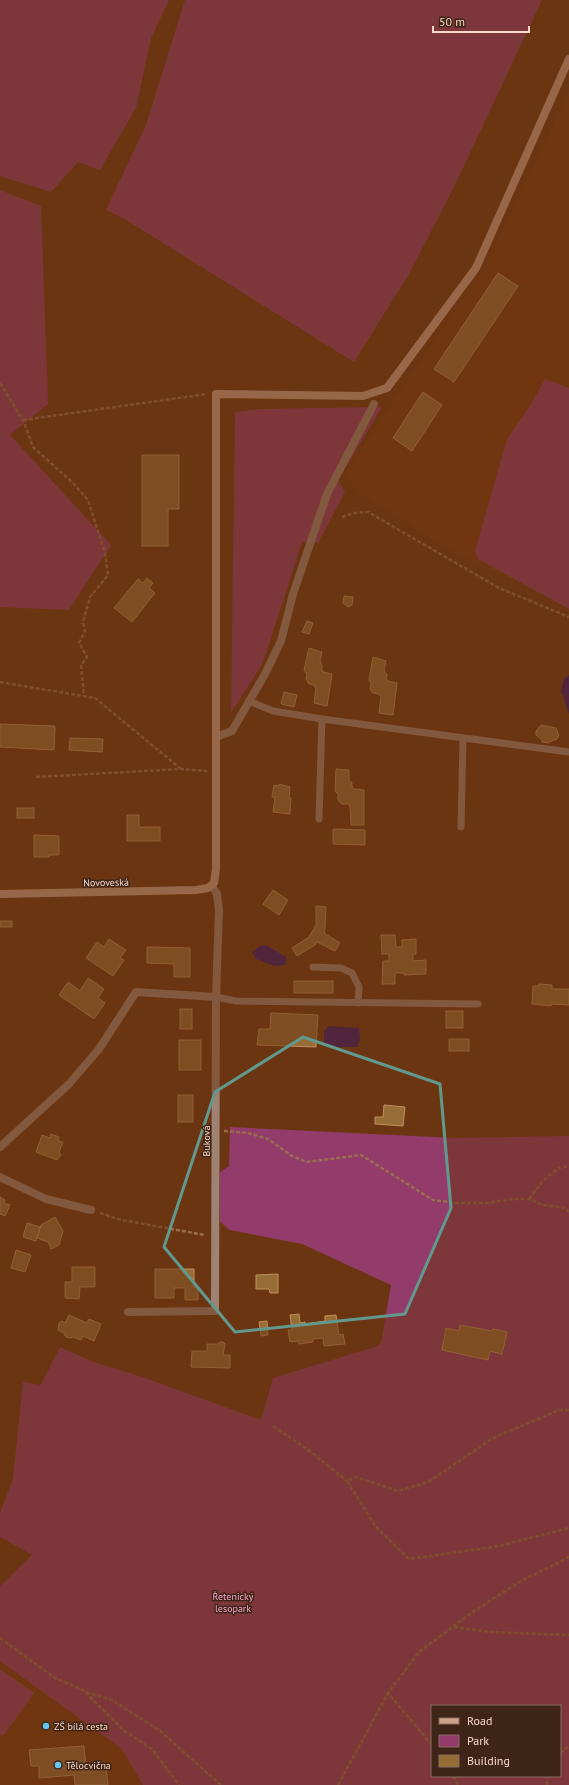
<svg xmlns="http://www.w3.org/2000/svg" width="569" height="1785" font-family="'PT Sans',sans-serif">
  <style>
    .built { fill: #75380f }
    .green { fill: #933b6a; fill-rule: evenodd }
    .water { fill: #321470 }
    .building { fill: #986c37; stroke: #c0925d }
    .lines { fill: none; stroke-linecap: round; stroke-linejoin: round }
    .path { stroke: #9b6c4f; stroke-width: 2.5; stroke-dasharray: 4 2; stroke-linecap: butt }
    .lane { stroke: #9e8374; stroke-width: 7 }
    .street { stroke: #9e8374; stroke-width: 8 }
    .secondary { stroke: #cfa48c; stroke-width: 8 }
    .marked { fill: none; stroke: #62998e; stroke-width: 3; stroke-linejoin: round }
    .poi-dot { fill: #66c4ef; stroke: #3e2517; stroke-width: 1.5 }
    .labels { text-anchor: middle; stroke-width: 3; stroke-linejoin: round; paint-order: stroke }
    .street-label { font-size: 10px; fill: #fbd9c8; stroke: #3e2517 }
    .park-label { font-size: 10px; fill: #f6a6cc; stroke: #3e2517 }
    .poi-label { font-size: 10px; fill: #fbd9c8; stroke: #3e2517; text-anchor: start }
  </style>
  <rect width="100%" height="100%" fill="#6b3512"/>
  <!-- built -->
  <g class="built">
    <polygon points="569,92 569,607 454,552 359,493 343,475 488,261"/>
    <polygon points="0,1661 122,1749 143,1785 0,1785"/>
  </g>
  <!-- green -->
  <g class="green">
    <polygon points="0,0 169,0 151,38 136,108 100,170 78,162 51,192 0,176"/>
    <polygon points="185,0 542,0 453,189 409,274 354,362 123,218 106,210 146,125"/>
    <polygon points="0,190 41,206 48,404 10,435 111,545 69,610 0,607"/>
    <polygon points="545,379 569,388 569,609 478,559 475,551 507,439 530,406"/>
    <polygon points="382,407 338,480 345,492 318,543 302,542 263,663 231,713 235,412 261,409"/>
    <path d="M230 1127 455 1138 569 1136V1785H143L122 1749 0 1661V1586L32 1555 0 1537V1513L13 1479 23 1382 41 1385 60 1347 91 1361 145 1378 261 1420 273 1378 375 1347 381 1343 391 1285 302 1244 230 1230 220 1222V1172L229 1166ZM432 1706H560V1776H432Z"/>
    <polygon points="0,1669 34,1693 3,1736 0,1734"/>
  </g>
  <!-- water -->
  <g class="water">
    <path d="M569 675V713C564 706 566 699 561 692L564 679Z"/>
    <path d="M266 945 286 957V962L285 965C270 968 268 962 256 959L252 952 260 946Z"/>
    <polygon points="329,1026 359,1028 360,1039 358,1047 328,1047 324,1044 324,1031"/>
  </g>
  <!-- building -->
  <g class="building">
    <polygon points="498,273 518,286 454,382 434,369"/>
    <polygon points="423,392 442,405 412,451 393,438"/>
    <polygon points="142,455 179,455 179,509 168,509 168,546 142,546"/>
    <polygon points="147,578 153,583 149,588 155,593 132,622 114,608 138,579 143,583"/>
    <polygon points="344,596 353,597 352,605 348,607 343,603"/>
    <polygon points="307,621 313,623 309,634 302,632"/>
    <polygon points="309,648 322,652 320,661 322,666 322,670 323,672 332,674 327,706 314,703 316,688 314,685 309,684 306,679 307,674 304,670"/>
    <polygon points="373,657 386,661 384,670 387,675 386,679 388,681 397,683 393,715 379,713 381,697 379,694 373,693 370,689 371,683 369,680"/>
    <polygon points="284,692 297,695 294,707 281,704"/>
    <polygon points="0,724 55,726 54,750 0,747"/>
    <polygon points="541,725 556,728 559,736 557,739 549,742 549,743 542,742 542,740 536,735 536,731"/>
    <polygon points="70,738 103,739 102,752 69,750"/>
    <polygon points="336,769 349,770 349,780 352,783 352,787 354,789 364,790 364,825 351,825 350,806 348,804 342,804 338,800 338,794 335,791"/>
    <polygon points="279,784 290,787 289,798 291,798 290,814 273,812 275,797 272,797 274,785 279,786"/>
    <rect x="17" y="808" width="17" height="10"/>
    <polygon points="127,815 139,815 139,827 160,827 160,841 127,841"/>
    <polygon points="333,829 365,830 365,845 333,844"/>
    <polygon points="34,835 59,836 59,855 49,855 49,857 34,857"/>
    <polygon points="273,890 288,900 279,915 263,904"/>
    <polygon points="316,906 326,907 325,928 324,933 340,943 335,951 317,942 315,945 297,956 292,948 309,937 316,925"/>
    <rect x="0" y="921" width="12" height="6"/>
    <polygon points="381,935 395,935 396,947 402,947 402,940 416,939 416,954 413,954 413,961 426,960 426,974 404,975 404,973 395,973 395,984 382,984 383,961 389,961 389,954 382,954"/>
    <polygon points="109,939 126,950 120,958 124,960 113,976 86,958 97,942 104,947"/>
    <polygon points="147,947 190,948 190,977 174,977 174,964 147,963"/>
    <polygon points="88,978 104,989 98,998 105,1003 94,1019 59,995 68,982 80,991"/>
    <rect x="294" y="981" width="39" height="12"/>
    <polygon points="539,984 552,985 552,989 569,989 569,1005 551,1004 551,1006 532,1004 533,986 539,986"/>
    <rect x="180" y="1009" width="12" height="20"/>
    <rect x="446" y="1011" width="17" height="17"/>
    <polygon points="271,1013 318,1015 316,1047 257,1045 259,1029 270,1029"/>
    <rect x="449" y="1039" width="20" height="12"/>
    <rect x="179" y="1040" width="22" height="30"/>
    <rect x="178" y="1095" width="15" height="27"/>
    <polygon points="384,1105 405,1107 403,1126 375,1124 375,1117 383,1117"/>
    <polygon points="51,1134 59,1137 58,1141 63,1142 59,1152 61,1155 57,1160 36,1152 42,1135 50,1138"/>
    <polygon points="0,1197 5,1200 4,1203 10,1205 5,1216 0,1214"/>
    <polygon points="55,1217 63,1231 59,1245 51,1249 48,1242 37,1238 41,1225"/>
    <polygon points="27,1223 40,1227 36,1241 23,1237"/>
    <polygon points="16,1250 31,1255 25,1272 11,1268"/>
    <polygon points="72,1267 95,1267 95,1287 80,1287 79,1299 65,1298 65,1282 72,1282"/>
    <polygon points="155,1269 194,1269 194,1287 198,1287 198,1300 185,1300 185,1288 174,1288 174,1298 155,1298"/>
    <polygon points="278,1274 278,1293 270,1293 269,1289 256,1289 256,1275"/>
    <polygon points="299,1314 300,1323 305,1322 305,1324 325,1321 325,1316 336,1315 339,1335 343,1334 345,1344 324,1346 323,1338 313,1339 313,1342 299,1344 299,1341 290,1342 288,1330 292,1330 290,1315"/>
    <polygon points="69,1315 87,1323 89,1319 101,1324 94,1341 83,1336 81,1340 73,1337 70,1338 66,1337 64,1333 58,1330 59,1323 62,1321 65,1323"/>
    <polygon points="267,1321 268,1335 261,1336 259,1322"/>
    <polygon points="460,1325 492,1331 493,1329 507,1332 502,1354 490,1351 488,1360 442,1350 446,1328 459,1331"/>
    <polygon points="220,1342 223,1342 225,1344 223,1355 230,1355 230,1368 191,1367 192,1351 207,1351 207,1344 218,1344"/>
    <polygon points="84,1746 86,1766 106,1765 108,1785 75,1785 74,1775 39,1778 39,1766 31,1766 29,1750"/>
  </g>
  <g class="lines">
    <!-- path -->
    <g class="path">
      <polyline points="0,383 23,420 33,447 73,483 88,500 105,553 108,575 90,597 83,622 85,631 79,643 87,657 81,665 84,696"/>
      <polyline points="23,420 207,394"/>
      <polyline points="342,517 354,513 368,512 499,588 569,617"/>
      <polyline points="0,682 95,698 181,769"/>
      <polyline points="36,777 181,769 207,771"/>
      <polyline points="224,1131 248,1133 268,1139 292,1156 307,1162 361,1155 433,1200 457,1203 487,1203 513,1199 529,1199 543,1205 565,1208 569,1212"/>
      <polyline points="529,1199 542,1182 558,1168 569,1166"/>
      <polyline points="100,1213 122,1220 205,1235"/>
      <polyline points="569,1410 559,1410 493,1438 428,1482 398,1491 356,1477 347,1481 376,1527 409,1559 494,1547 569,1528"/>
      <polyline points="273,1426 307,1449 347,1481"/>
      <polyline points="454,1627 491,1632 569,1635"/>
      <polyline points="0,1638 55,1678 83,1690 123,1730 152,1749 179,1785"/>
      <polyline points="86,1692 112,1700 160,1731 221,1785"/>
      <polyline points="432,1745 388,1693 419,1652 474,1611 521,1581 566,1559 569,1556"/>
      <polyline points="560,1753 569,1746"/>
      <polyline points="453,1776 458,1785"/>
      <polyline points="338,1785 388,1693"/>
      <polyline points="547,1785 547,1776"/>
    </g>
    <!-- lane -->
    <g class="lane">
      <polyline points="249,701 273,711 322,719 569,752"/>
      <polyline points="319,819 322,719"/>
      <polyline points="461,827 463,738"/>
      <polyline points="313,967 341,968 352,973 359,987 358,1003"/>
      <polyline points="216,997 236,1001 478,1004"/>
    </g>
    <!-- street -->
    <g class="street">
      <polyline points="216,737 232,731 265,674 281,641 293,594 327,494 374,404"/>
      <polyline points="0,1147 69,1084 99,1049 136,992 216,997"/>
      <polyline points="0,1177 46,1199 91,1210"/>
      <polyline points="128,1312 215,1311 216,997 219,910 217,894 212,886"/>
    </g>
    <!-- secondary -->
    <polyline class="secondary" points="0,894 196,890 208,888 214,883 216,869 216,394 363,396 387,388 476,268 569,59"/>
  </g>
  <!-- marked area -->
  <path d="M0 0H569V1785H0ZM303 1037 440 1084 451 1208 405 1314 235 1332 164 1247 215 1092Z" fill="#6b3512" fill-opacity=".55" fill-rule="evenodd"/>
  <path class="marked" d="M303 1037 440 1084 451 1208 405 1314 235 1332 164 1247 215 1092Z"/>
  <!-- markers -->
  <g class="poi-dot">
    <circle cx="46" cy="1726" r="4"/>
    <circle cx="58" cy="1765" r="4"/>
  </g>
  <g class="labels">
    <!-- street labels -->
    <g class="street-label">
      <text transform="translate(106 882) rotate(-1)" y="4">Novoveská</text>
      <text transform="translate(206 1141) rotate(-90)" y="4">Buková</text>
    </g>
    <!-- park labels -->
    <g class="park-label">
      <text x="233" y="1600">Řetenický<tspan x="233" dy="12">lesopark</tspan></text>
    </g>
    <!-- poi labels -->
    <g class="poi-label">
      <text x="54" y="1730">ZŠ bílá cesta</text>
      <text x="66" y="1769">Tělocvična</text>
    </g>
  </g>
  <!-- legend -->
  <rect x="431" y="1705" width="130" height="72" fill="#3e2517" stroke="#8a6d5e"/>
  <rect x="439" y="1718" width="20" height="6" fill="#cfa48c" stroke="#8a6d5e"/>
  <text x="467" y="1725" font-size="12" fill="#fbd9c8">Road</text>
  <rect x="439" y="1735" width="20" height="12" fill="#933b6a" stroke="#8a6d5e"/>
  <text x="467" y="1745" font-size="12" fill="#fbd9c8">Park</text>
  <rect x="439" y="1755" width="20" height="12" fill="#986c37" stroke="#8a6d5e"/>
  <text x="467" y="1765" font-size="12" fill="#fbd9c8">Building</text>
  <!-- scale -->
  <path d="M433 26v6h96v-6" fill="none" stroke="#fbd9c8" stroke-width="2"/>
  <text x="439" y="26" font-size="12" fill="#fbd9c8" stroke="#3e2517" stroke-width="3" paint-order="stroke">50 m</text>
</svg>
